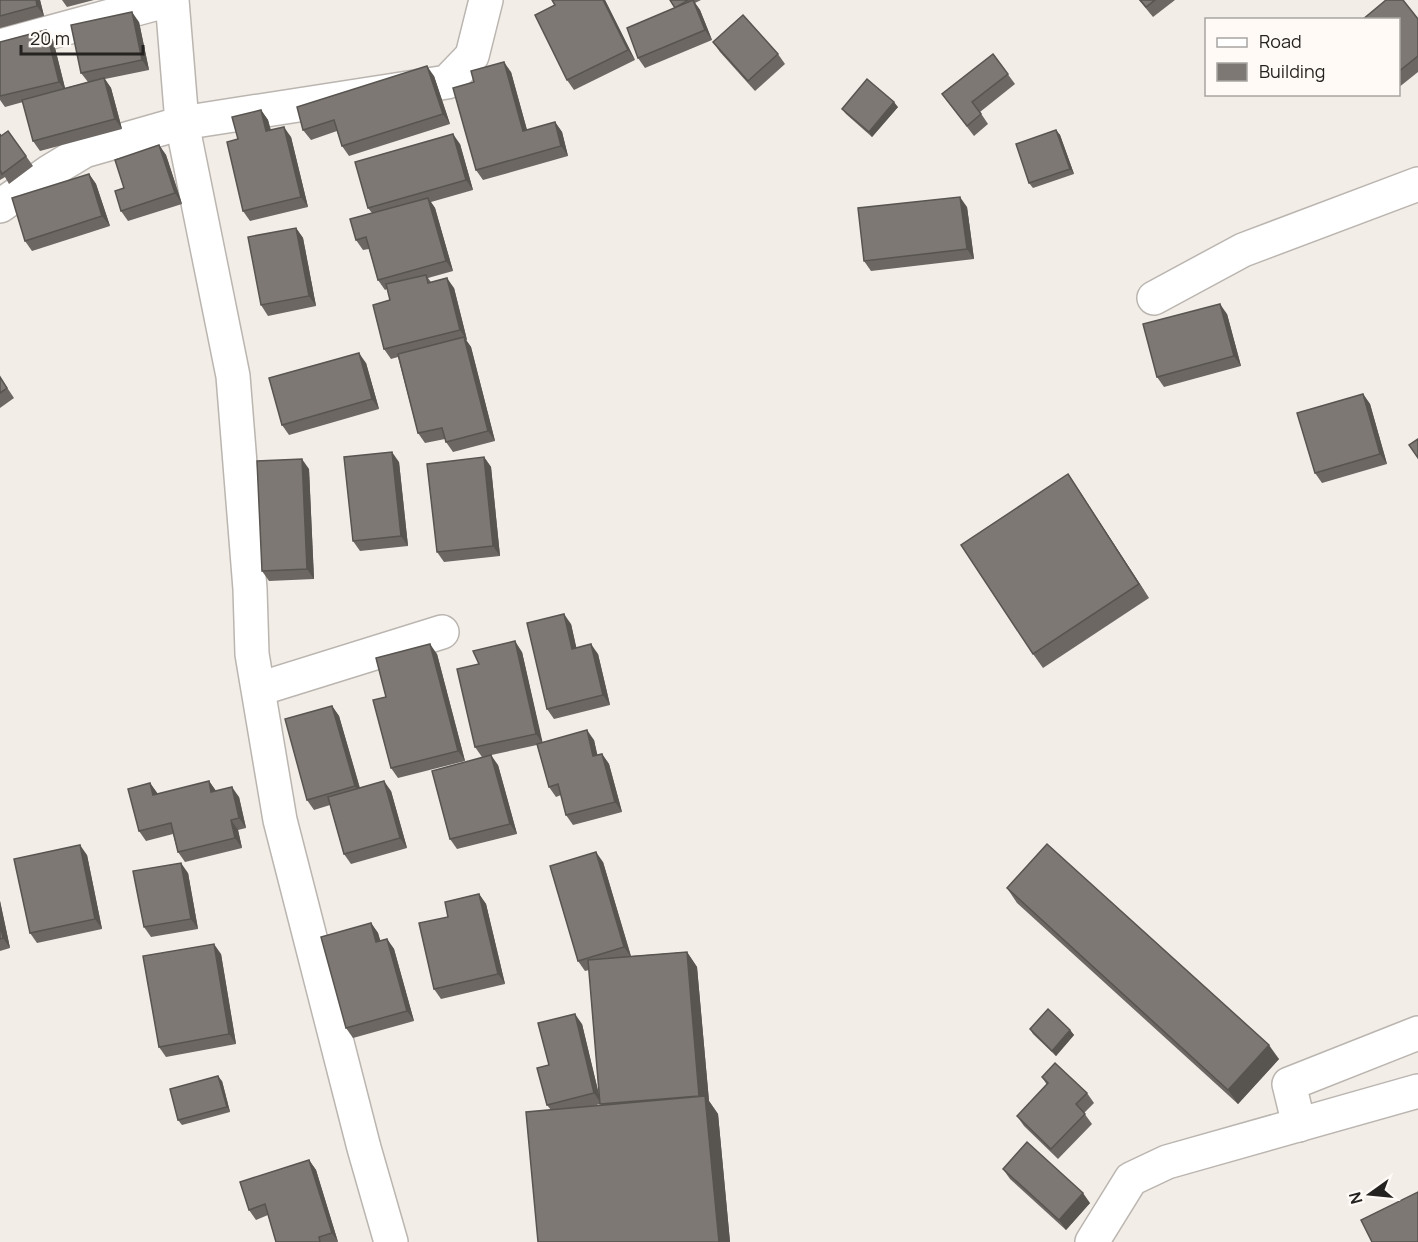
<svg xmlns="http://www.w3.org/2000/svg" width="1418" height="1242" font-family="Manrope,sans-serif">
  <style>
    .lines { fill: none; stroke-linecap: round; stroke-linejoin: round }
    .minor-casing { stroke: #bbb5b0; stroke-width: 36 }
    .minor { stroke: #fff; stroke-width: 33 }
    .wall { fill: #6c6763; fill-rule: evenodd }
    .shaded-wall { fill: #585450 }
    .building { fill: #7d7873; stroke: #585450; stroke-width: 1.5 }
  </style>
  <rect width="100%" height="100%" fill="#f2ede7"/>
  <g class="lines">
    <defs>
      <g id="minor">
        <polyline points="172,0 182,123 233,376 250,589 252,654 280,820 364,1148 391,1242"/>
        <polyline points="0,46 169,0"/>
        <polyline points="0,206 49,172 84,151 182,123 447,82 472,56 486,0"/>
        <polyline points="1154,298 1243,250 1418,184"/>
        <polyline points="259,689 442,632"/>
        <polyline points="1299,1125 1289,1084 1418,1033"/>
        <polyline points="1092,1242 1131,1179 1167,1162 1418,1091"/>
      </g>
    </defs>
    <!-- minor casing -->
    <use href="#minor" class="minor-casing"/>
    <!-- minor -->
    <use href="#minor" class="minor"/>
  </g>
  <!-- wall -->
  <g class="wall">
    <polygon points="0,0 40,0 44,16 0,28"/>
    <polygon points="62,0 94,0 67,7"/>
    <polygon points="605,0 635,60 574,90 567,80"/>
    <polygon points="670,0 701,0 695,3 700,10 712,40 645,68 638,58 675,8"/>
    <polygon points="1139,0 1175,0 1153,17"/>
    <polygon points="1418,19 1418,72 1398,88 1398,20"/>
    <polygon points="139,22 149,70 105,79 111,88 122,129 40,151 33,141 23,102 5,107 0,100 0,42 46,30 53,40 65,88 88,82 81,73"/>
    <polygon points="713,42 778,54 785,64 755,91 720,52"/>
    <polygon points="993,54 1015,84 980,112 988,124 974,136 942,94"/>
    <polygon points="511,72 527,130 555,122 562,132 568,156 483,180 476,170"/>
    <polygon points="434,76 450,124 349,156 342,146 337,131 311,140 303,130"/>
    <polygon points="898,107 872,137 846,114 842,109"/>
    <polygon points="261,110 268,120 271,130 291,137 308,207 250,221 243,211 238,139"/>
    <polygon points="1056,130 1060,135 1074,174 1033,188 1029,183"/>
    <polygon points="0,134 26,156 33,166 9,184 5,177 0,180"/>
    <polygon points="460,144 473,190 431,202 435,208 453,271 428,278 431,282 454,288 467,340 466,340 471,347 495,441 453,452 446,442 445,439 425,443 418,433 398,357 391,359 384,349 390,300 387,289 385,290 378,280 369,249 363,250 356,240 372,213 368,208"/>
    <polygon points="159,145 166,155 182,204 128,221 121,211 124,188"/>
    <polygon points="89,174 96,184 110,226 32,251 25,241"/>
    <polygon points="967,207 974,259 871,271 864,261"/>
    <polygon points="296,228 303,238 316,306 268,316 261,305"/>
    <polygon points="1227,314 1241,366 1164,387 1157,377"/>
    <polygon points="366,363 379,409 289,435 282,425"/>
    <polygon points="0,377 14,398 0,408"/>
    <polygon points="1363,394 1370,404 1387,464 1322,483 1315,473"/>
    <polygon points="484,457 491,467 500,556 444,562 437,552"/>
    <polygon points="399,462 408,546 360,551 353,541"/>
    <polygon points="309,469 314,579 269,581 262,571"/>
    <polygon points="1078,489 1149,598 1043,668 1033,654"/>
    <polygon points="571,624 576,647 598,654 610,705 554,719 547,709"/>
    <polygon points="522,652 542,742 594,740 597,755 602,754 609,764 622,812 573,825 566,815 561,795 556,797 549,787 537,745 482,757 475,747 479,664"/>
    <polygon points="437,654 465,761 398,778 391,768 386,697"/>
    <polygon points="332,706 339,716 360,788 391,791 407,848 351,864 344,854 330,805 314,810 307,800"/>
    <polygon points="498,765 517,834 457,849 450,839"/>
    <polygon points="209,781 216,791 239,797 246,828 238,830 242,848 185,862 178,852 173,834 146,841 139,831 150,783 158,794"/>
    <polygon points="87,855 102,929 37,943 30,933"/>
    <path d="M603 862 631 956 687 952 697 967 709 1101 718 1114 730 1242H538L551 1110 547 1105 549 1065 582 1024 599 1095 589 970 585 971 578 961ZM600 1104 601 1105 589 1107Z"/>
    <polygon points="188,873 198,929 151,937 144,927"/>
    <polygon points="1007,888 1279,1059 1238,1104 1017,903"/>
    <polygon points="479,894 486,904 505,984 441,999 434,989"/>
    <polygon points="0,901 10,948 0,951"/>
    <polygon points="371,923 378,933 380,941 387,939 394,949 414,1021 353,1038 346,1028"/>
    <polygon points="221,954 236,1044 166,1057 159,1047"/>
    <polygon points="1030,1029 1070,1030 1074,1035 1056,1056 1033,1034"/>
    <polygon points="1042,1077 1087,1093 1094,1103 1084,1113 1092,1124 1058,1159 1024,1126 1017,1116 1047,1085"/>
    <polygon points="222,1081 230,1112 182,1125 178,1120"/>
    <polygon points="309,1160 316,1170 338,1242 276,1242 268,1215 256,1220 249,1210"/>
    <polygon points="1003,1169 1090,1203 1066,1230 1010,1179"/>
  </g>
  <!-- shaded-wall -->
  <g class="shaded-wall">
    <polygon points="36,0 40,0 44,16 37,6"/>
    <polygon points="603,0 605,0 635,60 628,50"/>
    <polygon points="693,0 700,10 712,40 705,30"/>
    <polygon points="132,12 139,22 149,70 142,60"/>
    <polygon points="46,30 53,40 66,92 59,82"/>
    <polygon points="504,62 511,72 530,141 523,131"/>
    <polygon points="427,66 434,76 450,124 443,114"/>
    <polygon points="104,78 111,88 122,129 115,119"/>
    <polygon points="894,102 898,107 872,137 869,132"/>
    <polygon points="261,110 268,120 273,141 266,131"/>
    <polygon points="555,122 562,132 568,156 561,146"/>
    <polygon points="284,127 291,137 308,207 301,197"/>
    <polygon points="1056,130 1060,135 1074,174 1070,169"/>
    <polygon points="453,134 460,144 473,190 466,180"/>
    <polygon points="159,145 166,155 182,204 175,193"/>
    <polygon points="89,174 96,184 110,226 102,216"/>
    <polygon points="960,197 967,207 974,259 967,249"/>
    <polygon points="428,198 435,208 453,271 446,261"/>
    <polygon points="296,228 303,238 316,306 309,296"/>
    <polygon points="447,278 454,288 467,340 460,330"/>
    <polygon points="1220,304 1227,314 1241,366 1234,356"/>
    <polygon points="464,337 471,347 495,441 488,431"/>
    <polygon points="359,353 366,363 379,409 372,399"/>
    <polygon points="1363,394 1370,404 1387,464 1380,454"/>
    <polygon points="392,452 399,462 408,546 401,536"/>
    <polygon points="484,457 491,467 500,556 493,546"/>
    <polygon points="302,459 309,469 314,579 307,569"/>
    <polygon points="1068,474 1078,489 1149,598 1139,584"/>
    <polygon points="564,614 571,624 579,659 572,649"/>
    <polygon points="515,641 522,652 543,744 536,734"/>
    <polygon points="430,644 437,654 465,761 458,751"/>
    <polygon points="591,644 598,654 610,705 603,695"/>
    <polygon points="332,706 339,716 362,796 355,786"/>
    <polygon points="587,730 594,740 600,766 593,756"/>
    <polygon points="602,754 609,764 622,812 615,802"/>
    <polygon points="491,755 498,765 517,834 510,824"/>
    <polygon points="209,781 216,791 211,792"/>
    <polygon points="384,781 391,791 407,848 400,838"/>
    <polygon points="150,783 157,793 160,805 153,795"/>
    <polygon points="232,787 239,797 246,828 239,818"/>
    <polygon points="231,820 238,830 242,848 235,838"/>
    <polygon points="80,845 87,855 102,929 95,919"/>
    <polygon points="596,852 603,862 631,957 624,947"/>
    <polygon points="181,863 188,873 198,929 191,919"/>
    <polygon points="479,894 486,904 505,984 498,974"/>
    <polygon points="0,901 10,948 3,938 0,923"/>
    <polygon points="371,923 378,933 384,952 376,942"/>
    <polygon points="387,939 394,949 414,1021 407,1011"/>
    <polygon points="214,944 221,954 236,1044 229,1034"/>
    <polygon points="687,952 697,967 709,1101 718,1114 730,1242 719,1242 699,1096"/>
    <polygon points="575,1014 582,1024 601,1103 594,1093"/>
    <polygon points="1070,1030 1074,1035 1056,1056 1052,1051"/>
    <polygon points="1269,1045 1279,1059 1238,1104 1228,1090"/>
    <polygon points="218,1076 222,1081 230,1112 227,1107"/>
    <polygon points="309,1160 316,1170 338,1242 332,1233"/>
    <polygon points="1083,1193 1090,1203 1066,1230 1059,1220"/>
  </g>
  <!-- building -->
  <g class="building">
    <polygon points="0,0 36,0 37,6 0,16"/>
    <polygon points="552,0 603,0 628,50 567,80 535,15 555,5"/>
    <polygon points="670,0 688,0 675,8"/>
    <polygon points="693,0 705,30 638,58 627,28"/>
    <polygon points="1140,0 1155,0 1146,7"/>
    <polygon points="1386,0 1403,0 1418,19 1418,56 1398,72 1398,20 1362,20"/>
    <polygon points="132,12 142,60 81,73 71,25"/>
    <polygon points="743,15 778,54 748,81 713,42"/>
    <polygon points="46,30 59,82 0,96 0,42"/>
    <polygon points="993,54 1008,74 972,102 981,114 967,126 942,94"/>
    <polygon points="504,62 523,131 555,122 561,146 476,170 453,88 474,82 471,71"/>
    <polygon points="427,66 443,114 342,146 334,120 303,130 297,107"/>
    <polygon points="104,78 115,119 33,141 22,100"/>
    <polygon points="867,79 894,102 869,132 842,109"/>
    <polygon points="261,110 266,131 284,127 301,197 243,211 227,142 238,139 232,117"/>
    <polygon points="1056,130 1070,169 1029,183 1016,144"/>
    <polygon points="8,131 26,156 2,174 0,170 0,134 1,136"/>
    <polygon points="453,134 466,180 368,208 355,162"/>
    <polygon points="159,145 175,193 121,211 115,191 124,188 115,160"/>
    <polygon points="89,174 102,216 25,241 12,198"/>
    <polygon points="960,197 967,249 864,261 858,208"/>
    <polygon points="428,198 446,261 378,280 366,237 356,240 350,219"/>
    <polygon points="296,228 309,296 261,305 248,237"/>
    <polygon points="426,275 428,283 447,278 460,330 384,349 373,305 390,300 386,284"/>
    <polygon points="1220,304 1234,356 1157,377 1143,324"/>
    <polygon points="464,337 488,431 446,442 442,428 418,433 398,354"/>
    <polygon points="359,353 372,399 282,425 269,378"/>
    <polygon points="0,377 7,388 0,393"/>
    <polygon points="1363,394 1380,454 1315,473 1297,413"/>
    <polygon points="1418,439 1418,458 1409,445"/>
    <polygon points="392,452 401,536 353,541 344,457"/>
    <polygon points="484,457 493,546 437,552 427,464"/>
    <polygon points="302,459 307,569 262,571 257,461"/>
    <polygon points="1068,474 1139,584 1033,654 961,545"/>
    <polygon points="564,614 572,649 591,644 603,695 547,709 527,623"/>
    <polygon points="515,641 536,734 475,747 457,669 479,664 473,651"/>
    <polygon points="430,644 458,751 391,768 373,700 386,697 376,658"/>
    <polygon points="332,706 355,786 307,800 285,719"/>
    <polygon points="587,730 593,756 602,754 615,802 566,815 558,784 549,787 537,744"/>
    <polygon points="491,755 510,824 450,839 432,771"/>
    <polygon points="209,781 211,792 232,787 239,818 231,820 235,838 178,852 171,823 139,831 128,789 150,783 153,795"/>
    <polygon points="384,781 400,838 344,854 328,797"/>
    <polygon points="1047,844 1269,1045 1228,1090 1007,888"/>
    <polygon points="80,845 95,919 30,933 14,859"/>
    <polygon points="596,852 624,947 578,961 550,866"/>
    <polygon points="181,863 191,919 144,927 133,871"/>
    <polygon points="479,894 498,974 434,989 419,923 448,917 445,902"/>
    <polygon points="0,923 3,938 0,939"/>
    <polygon points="371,923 376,942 387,939 407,1011 346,1028 321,937"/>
    <polygon points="214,944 229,1034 159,1047 143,956"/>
    <polygon points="687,952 699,1096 600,1104 588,960"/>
    <polygon points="1048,1009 1070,1030 1052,1051 1030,1029"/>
    <polygon points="575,1014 594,1093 547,1105 537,1068 549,1065 538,1023"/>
    <polygon points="1055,1063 1087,1093 1076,1104 1085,1114 1051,1149 1017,1116 1048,1083 1042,1077"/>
    <polygon points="218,1076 227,1107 178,1120 170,1089"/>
    <polygon points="705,1096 719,1242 538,1242 526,1112"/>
    <polygon points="1027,1142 1083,1193 1059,1220 1003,1169"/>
    <polygon points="309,1160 332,1233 319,1237 320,1242 276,1242 265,1204 249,1210 240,1182"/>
    <polygon points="1418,1192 1418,1242 1372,1242 1361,1220"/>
  </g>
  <!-- legend -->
  <rect x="1205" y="18" width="195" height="78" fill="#fffaf6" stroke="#a8a4a1" stroke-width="1.5"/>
  <rect x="1217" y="38" width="30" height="9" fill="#ffffff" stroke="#a8a4a1" stroke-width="1.5"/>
  <text x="1259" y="48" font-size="18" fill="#252321">Road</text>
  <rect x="1217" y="63" width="30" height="18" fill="#7d7873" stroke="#a8a4a1" stroke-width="1.5"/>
  <text x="1259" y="78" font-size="18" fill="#252321">Building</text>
  <!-- north arrow -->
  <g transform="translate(1370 1194) rotate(255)" stroke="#fffaf6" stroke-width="4.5" paint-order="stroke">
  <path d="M0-4.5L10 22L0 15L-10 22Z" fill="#252321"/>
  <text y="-9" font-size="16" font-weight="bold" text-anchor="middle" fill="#252321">N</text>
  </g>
  <!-- scale -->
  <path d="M21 45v9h122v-9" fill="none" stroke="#252321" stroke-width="3"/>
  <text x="30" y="45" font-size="18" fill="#252321" stroke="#fffaf6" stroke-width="4.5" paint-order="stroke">20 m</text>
</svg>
